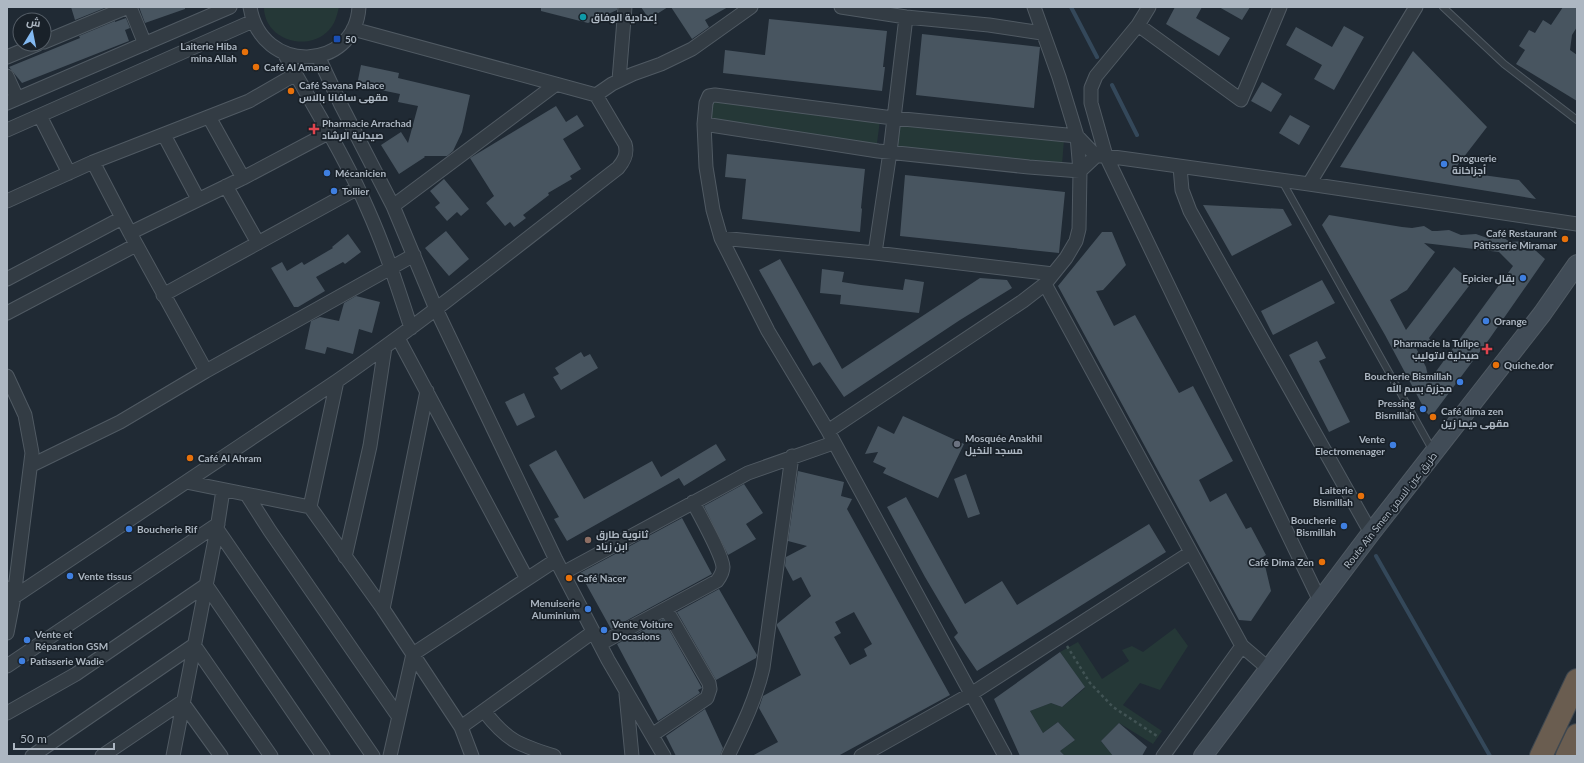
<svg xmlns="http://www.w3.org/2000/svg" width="1584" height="763" viewBox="0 0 1584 763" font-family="Lato,Cairo,sans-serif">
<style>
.green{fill:#253837}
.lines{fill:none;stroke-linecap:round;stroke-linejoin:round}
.stream{stroke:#34485a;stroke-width:4}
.building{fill:#485560;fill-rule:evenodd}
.lane-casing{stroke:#505a63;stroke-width:8}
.street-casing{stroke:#505a63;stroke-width:15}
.secondary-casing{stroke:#505a63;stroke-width:20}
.highway-casing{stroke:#3e474f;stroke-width:24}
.path{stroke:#415354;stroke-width:2.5;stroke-dasharray:3 3;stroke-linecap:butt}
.lane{stroke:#333c44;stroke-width:6}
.street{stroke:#333c44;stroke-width:13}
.secondary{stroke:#414c57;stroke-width:18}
.highway{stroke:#6a5d50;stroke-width:22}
.culture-dot{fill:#0f9aa8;stroke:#192129;stroke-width:1.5}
.transit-dot{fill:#1a4fb4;stroke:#192129;stroke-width:1.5}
.food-dot{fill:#e8710a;stroke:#192129;stroke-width:1.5}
.health-dot{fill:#e0444e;stroke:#192129;stroke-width:1.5}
.shop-dot{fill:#3f7fe0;stroke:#192129;stroke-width:1.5}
.worship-dot{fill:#6b7280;stroke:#192129;stroke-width:1.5}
.education-dot{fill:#8d6e63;stroke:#192129;stroke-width:1.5}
.labels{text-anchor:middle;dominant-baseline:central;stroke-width:3.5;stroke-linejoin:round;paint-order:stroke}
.poi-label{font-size:10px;font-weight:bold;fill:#adb7c2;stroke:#192129;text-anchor:start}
.street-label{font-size:10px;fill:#adb7c2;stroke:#192129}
</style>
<rect width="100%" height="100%" fill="#202a34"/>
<path class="green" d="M264 7H339C337 15 335 24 329 30 308 53 264 40 264 7Z
M711 99 880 120 876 151 708 121Z
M900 121 1064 140 1062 165 896 153Z
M1175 628 1188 646 1160 690 1140 683 1123 705 1162 731 1153 744 1119 723 1101 741 1113 756H1065L1060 751 1075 740 1058 722 1043 733 1030 711 1051 703 1062 707 1085 688 1060 652 1078 642 1102 679 1129 661 1122 650 1132 646 1143 652Z"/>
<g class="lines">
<path class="stream" d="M1071 7 1097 57
M1112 85 1137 135
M1376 556 1490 756"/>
</g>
<path class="building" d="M71 7H107L75 20Z
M139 7H185V9L145 23Z
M541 7H617V10L588 23 541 11Z
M641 7H668L649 19Z
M671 7H728L705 20 709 27 692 39Z
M1175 7H1202L1196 18 1230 38 1219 56 1166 24Z
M1219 7H1250L1242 20Z
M1563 7H1577V27L1572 35 1570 50 1577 55V101L1516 64 1525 50 1519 46 1529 30 1535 33 1543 20 1551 25Z
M126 18 130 28 125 30 129 41 22 83 9 67 80 38 79 36 115 21V22Z
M769 19 887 31 883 67H885L882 91 723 73 725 50 765 55Z
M1344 26 1364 37 1334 90 1314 79 1322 65 1286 45 1296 27 1332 47Z
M922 34 1040 47 1034 108 916 95Z
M1413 51 1487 127 1453 171 1519 180 1536 199 1340 167Z
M361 65 399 73 398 78 470 95 462 132 453 151 447 156H424L425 157 399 174 381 145 401 132 408 143 418 106 398 102 400 94 357 85Z
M1262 82 1282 94 1271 112 1251 101Z
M556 106 566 122 577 115 584 126 563 139 581 169 570 176 572 179 548 193 549 195 523 215 526 218 514 227 510 222 505 226 486 203 494 196 470 158Z
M1290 115 1310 126 1299 145 1279 133Z
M727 154 865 169 861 208 862 209 860 232 742 219 746 179 725 177Z
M905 175 1065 192 1059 253 900 236Z
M444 179 469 209 461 216 457 212 447 221 435 207 440 203 430 191Z
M1203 205 1283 209 1292 225 1232 256Z
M1329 215 1402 227 1412 228 1424 226 1432 231H1437L1449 230 1461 235 1476 234 1490 239 1496 237 1504 238 1510 242 1525 241 1545 259 1490 338 1431 417 1426 412 1385 335 1322 225ZM1424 243 1499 252 1513 266 1429 381 1426 367 1416 348 1430 340 1429 338 1472 282 1454 267 1406 330 1390 300 1407 290 1435 252Z
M446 231 469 259 449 276 425 248Z
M1102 232H1112L1126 265 1103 290 1096 291 1114 326 1135 315 1179 393 1193 386 1233 461 1199 480 1210 502 1226 493 1246 529 1251 527 1266 555 1263 557 1271 591 1251 621 1239 620 1058 286Z
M348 234 361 252 345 264 343 262 316 277 325 291 298 307H294L271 268 282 262 287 271 302 262 304 265 333 248 332 247Z
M780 259 842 369 980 278 1007 280 1012 288 960 320 844 397 820 362 813 366 759 270Z
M822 269 844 272 842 282 861 285 903 290 905 279 924 282 919 313 840 304 841 295 820 293Z
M1322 280 1335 303 1273 335 1261 311Z
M356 296 380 302 372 333 359 329 353 354 327 347 325 354 305 349 311 321 320 317 339 321 344 303Z
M1317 341 1326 358 1319 361 1350 422 1329 432 1289 355Z
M581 352 584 357 590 354 598 368 561 390 553 377 559 374 555 368Z
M524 393 535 417 517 426 505 402Z
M903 416 964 444 938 498 883 473 886 468 873 462 878 452 865 454 878 426 894 434Z
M716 444 726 460 684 486 679 478 567 541 554 519 559 517 529 465 556 450 584 499 652 461 661 477Z
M798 471 844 482 841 496 852 499 847 509 950 695 838 756H752L778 742 759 708 763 696 801 675 777 626V624L811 596 801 577 793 581 785 566 786 557 807 546 788 541ZM854 612 872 644 864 649 867 656 850 665 834 637 841 633 835 622Z
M966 474 980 514 968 518 954 479Z
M744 484 763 513 746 524 756 539 728 555 704 506Z
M906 497 965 604 1002 581 1017 605 1149 524 1166 552 977 671 954 637 958 633 925 577 887 507Z
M682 518 712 574 611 629 580 573Z
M719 589 757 655 756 658 716 680 677 612Z
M663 619 702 688 698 690 700 693 658 721 617 644Z
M1060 652 1085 687 1062 707 1051 703 1030 711 1043 733 1058 722 1075 740 1060 751 1065 756H1020L994 699Z
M705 709 723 748 720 756H676L666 736Z
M1119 723 1147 747 1142 756H1113L1101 741Z"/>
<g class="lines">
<defs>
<path id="lane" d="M1443 7 1504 64 1577 120
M1282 181 1433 451"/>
<path id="street" d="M130 7 145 44
M250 7C261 75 355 72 359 7
M841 7 906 17 989 25 1042 33
M1149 7 1138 25 1096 76 1091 88V103L1106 156 1320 601
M1138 25 1241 100 1280 7
M44 42 128 7
M284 53C312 105 345 156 368 210 385 248 398 288 411 328
M318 56 341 105 393 206 436 309 556 560 608 660 664 756
M7 57 38 44
M7 76 17 98
M619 80 625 7
M596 95 612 84 633 74 661 64 692 49 751 7
M7 103 230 7
M40 116 69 173
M209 117 243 178
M704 124 878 151 1029 167 1080 171 1096 156H1106L1309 184 1577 224
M7 130 253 21
M164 135 198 199
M93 162 130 233 206 371
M1180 167 1182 190 1190 211 1371 533
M1309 184 1416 7
M226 186 258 243
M7 201 93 162 249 101 296 74
M393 206 555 85
M130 233 243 178 328 133
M721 238 875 253 1053 274
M875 253 890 152 906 17
M7 279 122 218
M1045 284 1242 646 1269 669
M163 295 358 188
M7 313 136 245
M398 338 527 579
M7 376 25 415 32 453 14 597 7 633
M828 431 1023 301 1045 284 1066 258 1076 241 1079 229 1080 171 1077 136 1059 77 1034 7
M32 465 120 422 206 371 414 255
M186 482 310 507 383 609 461 727 472 756
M247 495 270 531 398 716
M310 507 337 381
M217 529 373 756
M345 557 370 446 385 347
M563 573 748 473 833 443
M7 588 14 597 337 381C433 314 525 240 618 168 624 161 628 154 625 144L596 95 353 29
M383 609 427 391
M600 644 717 581C720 577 723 573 723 567 722 554 700 516 693 502
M7 666 218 524
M626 694 632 756
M484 711C507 741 519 745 554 756
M7 713 76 674 206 585 323 756
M461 727 593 632
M652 735 707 698 710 689 709 683 666 609
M32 756 194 645 271 756
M102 756 182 702 221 756
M173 756 217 529 223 490
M390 756 413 654 556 560
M728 756C742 727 756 699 763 668L792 456
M861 756 971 694 1190 553
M1005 756 828 431 768 331 721 238 713 210 706 167 704 124 706 103 709 96 715 95 893 118 1077 136 1096 156
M1163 756 1242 646"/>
<path id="secondary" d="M1203 756 1371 533 1542 314 1577 264"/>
<path id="highway" d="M1541 756 1577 680
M1567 756 1577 735"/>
</defs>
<use href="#lane" class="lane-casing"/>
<use href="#street" class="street-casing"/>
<use href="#secondary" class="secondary-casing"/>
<use href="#highway" class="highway-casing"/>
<path class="path" d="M1067 646 1090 683 1113 707 1157 736"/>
<use href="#lane" class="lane"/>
<use href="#street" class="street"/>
<use href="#secondary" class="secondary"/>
<use href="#highway" class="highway"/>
</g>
<circle class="culture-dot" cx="583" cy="17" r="4"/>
<rect class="transit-dot" x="333" y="35" width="8" height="8" rx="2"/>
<g class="food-dot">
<circle cx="245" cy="52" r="4"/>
<circle cx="256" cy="67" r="4"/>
<circle cx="291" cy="91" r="4"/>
<circle cx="1565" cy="239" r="4"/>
<circle cx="1496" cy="365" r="4"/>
<circle cx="1433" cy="417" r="4"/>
<circle cx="190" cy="458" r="4"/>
<circle cx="1361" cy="496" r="4"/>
<circle cx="1322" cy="562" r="4"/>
<circle cx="569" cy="578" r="4"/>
</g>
<g class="health-dot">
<path d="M312 123h4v4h4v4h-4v4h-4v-4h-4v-4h4z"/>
<path d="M1485 343h4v4h4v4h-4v4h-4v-4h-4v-4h4z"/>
</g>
<g class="shop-dot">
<circle cx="1444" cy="164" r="4"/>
<circle cx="327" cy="173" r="4"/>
<circle cx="334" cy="191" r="4"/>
<circle cx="1523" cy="278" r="4"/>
<circle cx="1486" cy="321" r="4"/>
<circle cx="1460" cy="382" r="4"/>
<circle cx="1423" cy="409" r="4"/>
<circle cx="1393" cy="445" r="4"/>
<circle cx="1344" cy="526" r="4"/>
<circle cx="129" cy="529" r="4"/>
<circle cx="70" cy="576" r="4"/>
<circle cx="588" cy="609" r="4"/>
<circle cx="604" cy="630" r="4"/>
<circle cx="27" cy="640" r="4"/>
<circle cx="22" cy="661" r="4"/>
</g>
<circle class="worship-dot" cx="957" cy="444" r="4"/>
<circle class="education-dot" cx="588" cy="540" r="4"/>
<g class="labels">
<g class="poi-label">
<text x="591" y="17">إعدادية الوفاق</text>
<text x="345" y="39">50</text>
<text x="237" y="46" text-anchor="end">Laiterie Hiba<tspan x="237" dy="12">mina Allah</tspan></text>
<text x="264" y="67">Café Al Amane</text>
<text x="299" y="85">Café Savana Palace<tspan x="299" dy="12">مقهى سافانا بالاس</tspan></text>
<text x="322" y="123">Pharmacie Arrachad<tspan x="322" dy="12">صيدلية الرشاد</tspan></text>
<text x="1452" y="158">Droguerie<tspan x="1452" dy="12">أجزاخانة</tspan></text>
<text x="335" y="173">Mécanicien</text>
<text x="342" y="191">Toliier</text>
<text x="1557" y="233" text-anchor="end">Café Restaurant<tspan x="1557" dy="12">Pâtisserie Miramar</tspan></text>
<text x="1515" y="278" text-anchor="end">Epicier بقال</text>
<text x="1494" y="321">Orange</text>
<text x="1479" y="343" text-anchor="end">Pharmacie la Tulipe<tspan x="1479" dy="12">صيدلية لاتوليب</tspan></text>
<text x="1504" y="365">Quiche.dor</text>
<text x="1452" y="376" text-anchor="end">Boucherie Bismillah<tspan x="1452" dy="12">مجزرة بسم الله</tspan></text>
<text x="1415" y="403" text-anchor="end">Pressing<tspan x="1415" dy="12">Bismillah</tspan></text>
<text x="1441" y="411">Café dima zen<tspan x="1441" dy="12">مقهى ديما زين</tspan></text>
<text x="965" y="438">Mosquée Anakhil<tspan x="965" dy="12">مسجد النخيل</tspan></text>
<text x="1385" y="439" text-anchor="end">Vente<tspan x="1385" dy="12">Electromenager</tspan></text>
<text x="198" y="458">Café Al Ahram</text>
<text x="1353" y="490" text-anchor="end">Laiterie<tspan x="1353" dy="12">Bismillah</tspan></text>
<text x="1336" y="520" text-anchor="end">Boucherie<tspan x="1336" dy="12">Bismillah</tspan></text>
<text x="137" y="529">Boucherie Rif</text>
<text x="596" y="534">ثانوية طارق<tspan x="596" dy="12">ابن زياد</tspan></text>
<text x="1314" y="562" text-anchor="end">Café Dima Zen</text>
<text x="78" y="576">Vente tissus</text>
<text x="577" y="578">Café Nacer</text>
<text x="580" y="603" text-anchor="end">Menuiserie<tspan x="580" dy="12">Aluminium</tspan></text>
<text x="612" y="624">Vente Voiture<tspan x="612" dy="12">D'ocasions</tspan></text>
<text x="35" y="634">Vente et<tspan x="35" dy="12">Réparation GSM</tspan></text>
<text x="30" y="661">Patisserie Wadie</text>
</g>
<g class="street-label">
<text transform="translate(1390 510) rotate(-52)">Route Aïn Smen طريق عين السمن</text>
</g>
</g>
<rect width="1584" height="763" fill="none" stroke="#adb7c2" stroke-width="16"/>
<g transform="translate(32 32) rotate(10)"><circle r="19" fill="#192129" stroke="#545d66"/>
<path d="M0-3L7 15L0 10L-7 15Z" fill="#83b9f1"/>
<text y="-6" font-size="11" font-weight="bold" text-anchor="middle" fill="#adb7c2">ش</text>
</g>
<path d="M14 743v6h100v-6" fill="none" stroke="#adb7c2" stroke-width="2"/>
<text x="20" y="743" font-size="12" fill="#adb7c2" stroke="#192129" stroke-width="3" paint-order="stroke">50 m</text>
</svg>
